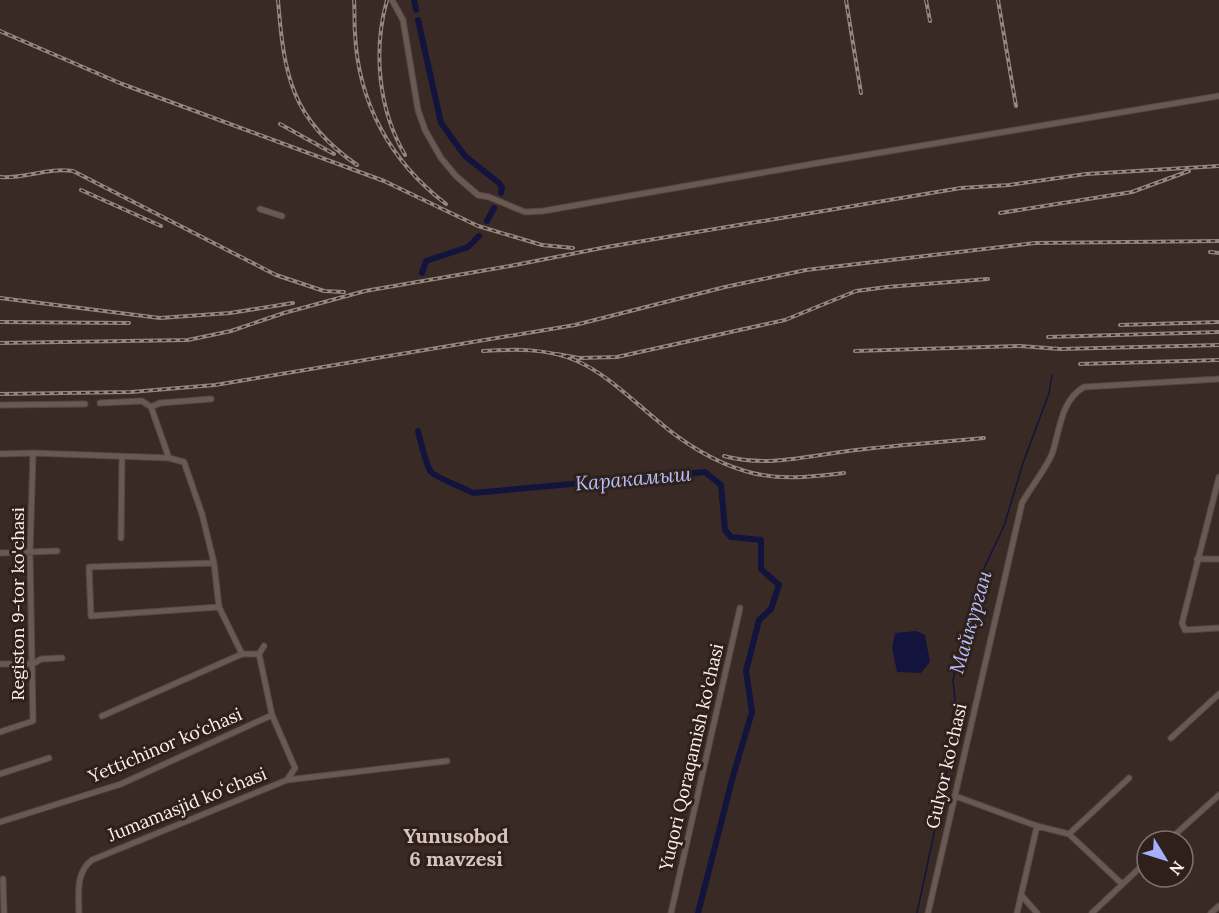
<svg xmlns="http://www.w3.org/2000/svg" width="1219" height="913" viewBox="0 0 1219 913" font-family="Lora,serif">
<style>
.water{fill:#13143d}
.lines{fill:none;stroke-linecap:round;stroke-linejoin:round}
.stream{stroke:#13143d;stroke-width:1.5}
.canal{stroke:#13143d;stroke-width:6}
.minor-casing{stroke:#544743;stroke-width:7}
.minor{stroke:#6a5953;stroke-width:5}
.rail-casing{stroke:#938581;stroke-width:4}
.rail{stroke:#2f201b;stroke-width:1.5;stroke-dasharray:4.5;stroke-linecap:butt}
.labels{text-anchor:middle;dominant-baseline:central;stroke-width:6;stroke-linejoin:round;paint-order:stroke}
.street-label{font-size:18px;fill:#faf0ec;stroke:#2f201b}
.water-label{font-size:20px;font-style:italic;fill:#b5c0fc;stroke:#2f201b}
.neighbourhood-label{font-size:20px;font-weight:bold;fill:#d8c4bd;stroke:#2f201b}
</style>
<rect width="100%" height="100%" fill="#3a2a25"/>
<path class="water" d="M916 631 925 635 930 662 921 673 897 672 892 648 895 633Z"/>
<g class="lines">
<path class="stream" d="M917 913 946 778 955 698 953 681 963 631 978 581 1004 526 1022 466 1049 393 1052 375"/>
<path class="canal" d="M414 0 416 10
M418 20 441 123 465 156 499 183 502 187 501 193
M487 221 494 208
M422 273 426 261 468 247 479 236
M418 431C420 439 426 465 431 472 435 477 464 488 473 493L705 472 721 485 725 530 731 537 761 540V569L779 585 771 609 759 620 746 671 752 712 733 776 698 913"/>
<defs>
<path id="minor" d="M392 0 403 20 418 110 425 130 441 158 456 176 478 195 489 197 525 212 543 211 818 163 1219 96
M260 209 282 216
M100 403 142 401 151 407 169 458
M0 405 85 404
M151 407 160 403 211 399
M0 454 33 453 169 458 184 462 202 514 214 563 219 607 242 654H259
M1219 477 1182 623 1185 630 1219 628
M121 538 122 457
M0 553 57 551
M1197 559H1219
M214 563 89 567 91 616 219 607
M259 654 264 646
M0 664H33
M33 664 41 659 62 658
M102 716 242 654
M0 732 33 721 30 553 33 453
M1171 738 1219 694
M0 774 49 758
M287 780 447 761
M955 796 1037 826 1069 834 1122 884
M0 822 121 784 272 715
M1069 834 1129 778
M1168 841 1219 795
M3 879 4 913
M1022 896 1037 913
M79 913C79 894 75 873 92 860L287 780 295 768 272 715 259 654
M671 913 740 608
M928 913 1022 503C1031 487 1045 470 1052 454 1060 431 1060 401 1084 387L1219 379
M1017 913 1037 826
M1092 913 1147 861
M1211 913 1219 906"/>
</defs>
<use href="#minor" class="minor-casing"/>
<use href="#minor" class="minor"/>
<defs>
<path id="rail" d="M278 0C284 75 291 119 357 165
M354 0C355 11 354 22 355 33 358 103 391 162 446 204
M387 0C373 50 378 109 405 155
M846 0 861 93
M926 0 930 21
M998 0 1016 106
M0 31 122 84 384 181 478 226 542 245 573 248
M280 124 334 154
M0 177C25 179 48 167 73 171L276 275 324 291 344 292
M81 190 161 226
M1000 213 1132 192 1189 171
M1210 252 1219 253
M0 298 160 318 230 313 293 303
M0 322 129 323
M1120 325 1219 322
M1048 337 1219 332
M0 343 188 340 231 331 284 313 365 291 510 266 607 247 961 188 1009 185 1086 174 1219 166
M483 351C515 349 547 348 577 361 608 375 632 400 658 421 682 442 714 462 745 471 777 481 811 477 844 473
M855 351 1020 346 1060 349 1219 345
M557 354 579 358 617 357 785 320 856 291 887 287 988 279
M1080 364 1219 360
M0 394 131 392 215 385 575 325 725 287 806 270 1035 243 1219 241
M724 456C768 468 812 455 856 450 899 445 942 442 984 438"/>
</defs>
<use href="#rail" class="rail-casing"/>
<use href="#rail" class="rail"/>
</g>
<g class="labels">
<g class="street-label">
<text transform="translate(17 604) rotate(-90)">Registon 9-tor ko'chasi</text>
<text transform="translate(165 745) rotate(-23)">Yettichinor ko‘chasi</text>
<text transform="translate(691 757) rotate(-77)">Yuqori Qoraqamish ko'chasi</text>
<text transform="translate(946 766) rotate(-77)">Gulyor ko'chasi</text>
<text transform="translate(187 804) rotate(-22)">Jumamasjid koʻchasi</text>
</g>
<g class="water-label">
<text transform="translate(633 478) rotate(-5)">Каракамыш</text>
<text transform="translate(970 622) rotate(-74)">Майкурган</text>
</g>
<g class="neighbourhood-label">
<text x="456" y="835">Yunusobod<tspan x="456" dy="23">6 mavzesi</tspan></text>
</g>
</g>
<g transform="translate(1165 859) rotate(128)"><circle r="28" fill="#2f201b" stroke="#80736f" stroke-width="1.5"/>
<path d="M0-4.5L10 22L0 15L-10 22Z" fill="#a5b1fc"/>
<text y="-9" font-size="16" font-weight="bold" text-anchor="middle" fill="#faf0ec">N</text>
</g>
</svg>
